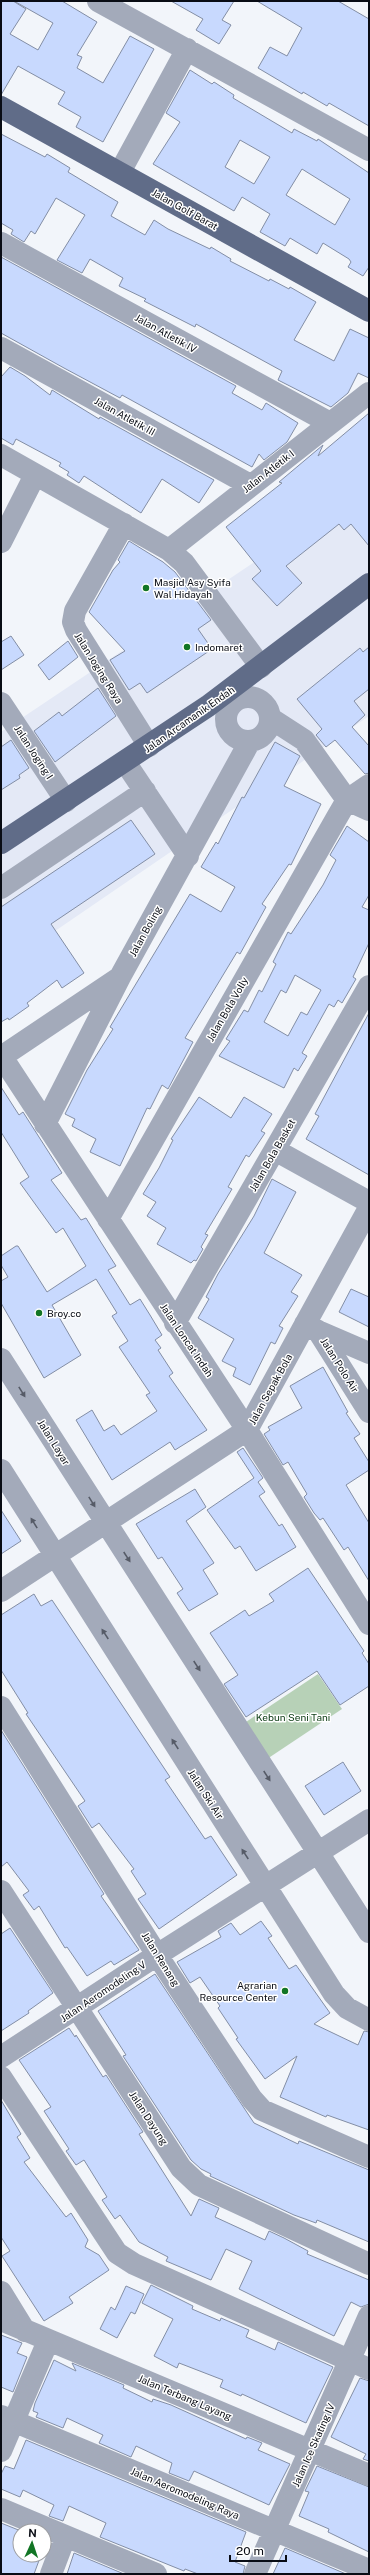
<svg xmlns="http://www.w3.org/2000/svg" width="370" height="2575" viewBox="0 0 370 2575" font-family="'Public Sans',sans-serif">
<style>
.built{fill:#e4e9f6}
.green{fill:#b7d1b7}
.building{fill:#c8d9fe;stroke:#838ea5;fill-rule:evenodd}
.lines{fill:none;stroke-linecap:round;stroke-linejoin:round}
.minor{stroke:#a3aaba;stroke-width:22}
.major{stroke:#606c88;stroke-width:22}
.oneway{fill:#565b67}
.poi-dot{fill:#127525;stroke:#fff;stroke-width:1.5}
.labels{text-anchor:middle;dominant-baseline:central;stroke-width:3;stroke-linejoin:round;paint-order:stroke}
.street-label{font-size:10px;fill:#090c14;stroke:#fff}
.poi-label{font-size:10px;fill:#090c14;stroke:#fff;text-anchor:start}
.park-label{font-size:10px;fill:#083810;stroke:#fff}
</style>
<rect width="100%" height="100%" fill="#f2f5fa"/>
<path class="built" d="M369 474V716L1 968V732L280 545Z"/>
<path class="green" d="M318 1674 342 1709 267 1759 243 1724Z"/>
<path class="building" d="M1 1H13L26 9 10 34 38 50 53 23 14 1H62L97 22 77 55 82 57 77 68 103 83 130 36 154 49 103 142 76 127 81 117 58 104 65 92 18 66 1 95Z
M171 1H234L222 20 231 25 219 44 196 30 203 19Z
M257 1H338L369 19V126L329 103 327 106 303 92 302 94 258 68 270 47 287 56 302 28Z
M190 70 212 84 214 82 234 95 233 98 292 133 294 129 317 141 318 139 369 173V267L363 276 348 267 351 262 349 259 323 243 317 254 290 238 285 246 260 232 270 214 242 197 234 211 153 164 180 122 166 113ZM240 140 270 157 254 184 225 167ZM302 169 350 199 335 225 286 195Z
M1 134 45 157 47 154 70 168 68 172 118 202 111 216 145 235 154 220 168 229 210 249 211 247 231 259 230 261 269 281 270 279 289 289 290 287 316 302 294 340 334 361 350 329 369 338V378L358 373 348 393 331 407 278 380 282 371 196 324 195 327 144 301 146 299 119 286 123 278 90 259 82 273 57 260 85 215 56 198 35 234 31 231 24 242 11 234 13 230 1 223Z
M1 257 236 386 232 393 262 410 266 403 298 423 287 442 264 460 259 454 252 467 122 395 120 398 64 368 1 333Z
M10 367 25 376 50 395 52 390 99 419 100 417 214 480 199 503 162 479 141 513 84 476 79 483 67 475 69 472 59 466 61 463 16 439 13 445 1 438V377Z
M369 413V546L351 524 344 530 339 524 286 566 302 583 277 606 252 579 261 571 226 527 282 483 279 482 323 445 318 456Z
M129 541 163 562 175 572 211 620 198 629 212 649 147 693 140 683 129 690 110 660 125 651 89 612 113 570 120 562 118 560Z
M11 636 24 655 1 670V642Z
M68 641 78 657 49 680 38 665Z
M369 647V689L354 701 365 715 352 727 369 746V773L365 774 335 740 326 747 316 735 322 729 297 699 360 648 363 652Z
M98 688 116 716 55 762 34 731 59 712 62 716Z
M11 740 29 768 19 775 20 778 1 790V747Z
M275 742 300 756 284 786 321 804 291 865 289 864 262 904 266 907 240 954 237 952 185 1038 193 1042 168 1089 162 1085 150 1109 147 1108 120 1166 90 1152 96 1139 72 1126 75 1119 65 1114 87 1070 113 1029 110 1027 190 894 221 912 235 887 201 867 216 842 218 844 242 797 244 798Z
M131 820 155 854 51 924 84 973 62 988 57 980 27 1003 29 1006 9 1020 8 1018 1 1022V907Z
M347 826 369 842V895L362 907 369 910V943L353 977 356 979 342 1003 338 1000 334 1007 329 1004 302 1053 307 1056 298 1071 294 1068 284 1088 219 1056 230 1041 226 1039 244 1010 248 1012 259 990 262 992 276 964 273 962 288 932 291 934 323 885 336 860 330 855ZM295 975 321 990 307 1015 301 1012 288 1036 264 1022 281 990 286 993Z
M369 1013V1175L306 1139 319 1116 315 1114Z
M1 1087 19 1115 23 1112 62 1173 51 1180 81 1220 86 1218 102 1244 116 1266 108 1270 130 1305 140 1299 150 1315 162 1335 155 1340 161 1348 158 1350 173 1373 169 1376 207 1430 175 1450 170 1442 112 1480 76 1420 92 1410 104 1431 114 1425 121 1435 157 1411 146 1395 150 1393 119 1347 128 1341 112 1316 117 1313 96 1279 52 1305 81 1355 44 1378 1 1303V1281L8 1277 1 1265V1256L16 1246H18L47 1292 86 1266 63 1228 56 1233 20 1183 29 1177 1 1132Z
M199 1097 231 1118 244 1097 272 1114 261 1131 265 1133 249 1157 246 1155 228 1187 232 1189 205 1234 208 1235 201 1247 203 1249 196 1261 194 1260 191 1263 157 1244 166 1228 147 1216 156 1202 143 1194 159 1168 173 1140 171 1139Z
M272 1179 296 1192 264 1253 302 1275 291 1292 298 1296 279 1326 283 1328 275 1344 271 1342 250 1385 233 1376 236 1368 222 1361 234 1339 198 1318 209 1299 206 1297 218 1274 254 1216Z
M351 1289 369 1297V1327L339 1312Z
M323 1367 348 1412 346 1413 360 1434 354 1438 369 1462V1470L346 1485 369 1523V1581L348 1547 344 1550 323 1518 320 1520 314 1513 304 1497 307 1494 288 1462 283 1465 264 1434 270 1430 268 1427 302 1408 290 1386Z
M243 1448 263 1478 258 1482 265 1492 259 1496 279 1526 282 1524 296 1547 256 1571 240 1546 235 1549 207 1510 254 1478 237 1452Z
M195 1489 206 1507 186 1521 214 1563 203 1570 218 1594 189 1611 177 1593 183 1589 162 1557 158 1559 136 1524Z
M1 1510 21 1541 1 1554Z
M308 1568 364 1651 362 1653 369 1664V1686L340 1705 317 1671 246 1717 224 1684 238 1675 210 1633 245 1610 249 1616 274 1601 269 1594Z
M34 1594 41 1606 52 1600 170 1777 165 1780 205 1839 211 1836 237 1875 159 1929 138 1899 146 1894 131 1871 134 1869 99 1823 92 1828 78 1806 85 1801 26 1714 28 1713 1 1670V1615Z
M1 1730 104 1894 101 1896 139 1950 114 1965 111 1961 87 1976 67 1947 65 1948 39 1906 34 1910 23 1895 29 1891 7 1862 1 1867Z
M343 1762 361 1791 324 1815 305 1786Z
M261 1921 272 1936 268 1938 289 1969 296 1965 330 2013 314 2024 358 2045 364 2031 369 2032V2130L327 2115 326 2117 280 2097 297 2056 265 2079 236 2039 238 2038 218 2008 220 2006 200 1977 190 1983 177 1962 221 1937 218 1931 231 1923 240 1935Z
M10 1928 53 1993 28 2011 29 2013 1 2031V1934Z
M155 1974 254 2123 298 2144 299 2141 369 2170V2242L317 2220 316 2223 294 2215 210 2176 211 2174 201 2169 191 2160 123 2056 126 2055 98 2011Z
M69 2028 75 2037 76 2035 103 2077 106 2075 143 2132 139 2134 191 2216 199 2199 219 2208 215 2217 265 2240 269 2231 284 2238 308 2251 307 2254 369 2280V2304L361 2307 351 2302 334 2336 239 2289 252 2261 226 2249 211 2280 166 2261 168 2257 139 2242 120 2215 115 2219 102 2200 107 2197 84 2160 76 2165 66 2151 69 2149 44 2111 51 2107 19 2060Z
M1 2100 21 2134 17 2137 30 2158 24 2162 66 2217 71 2213 88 2240 85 2247 99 2255 109 2270 69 2297 73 2303 44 2321 2 2256 10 2251 1 2237Z
M151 2285 193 2306 192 2309 220 2321 221 2318 249 2330 246 2337 275 2350 278 2342 333 2367 306 2423 242 2394 241 2396 220 2387 223 2380 179 2363 177 2368 154 2356 173 2319 142 2303Z
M126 2286 144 2294 135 2314 131 2312 117 2338 100 2329 111 2307 115 2310Z
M1 2335 22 2343 17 2353 27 2357 13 2392 1 2387Z
M54 2360 76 2371 72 2363 124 2385 123 2388 152 2402 153 2399 171 2405 246 2439 247 2437 262 2443 258 2450 290 2464 269 2505 194 2471 189 2481 169 2473 172 2463 136 2446 131 2457 99 2443 103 2435 67 2418 63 2428 36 2417 38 2413 33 2411 35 2403Z
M360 2378 369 2381V2461L363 2459 366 2454 331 2437Z
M26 2440 246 2532 235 2562 245 2566 243 2574H198L185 2569 184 2571 100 2537 106 2523 69 2506 63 2521 49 2516 54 2505 23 2490 20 2497 1 2489V2474L5 2466 14 2469Z
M317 2466 369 2487V2552L328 2532 329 2529 299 2516 309 2492 305 2491Z
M1 2523 21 2531 20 2555H41L34 2574H1Z
M285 2548 346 2574H273Z
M74 2553 124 2574H67Z"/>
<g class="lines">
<path class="minor" d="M98 1 369 150
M120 172 187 49
M1 243 330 423
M1 348 250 485
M1 455 169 550 184 563 261 667
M124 524 75 611 73 622 76 630 149 746
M1 542 35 475
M169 550 369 393
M226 719a22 22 0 1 1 44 0a22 22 0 1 1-44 0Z
M1 703 66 801
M270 718 304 740 347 800 369 810
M125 762 188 856
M1 888 145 791
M1 1057 119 978
M2 1057 247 1430 369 1624
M45 1124 120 977 250 741
M275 1150 369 1202
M108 1219 336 819 347 800 369 785
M175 1323 369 986
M305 1324 318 1331 369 1412
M318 1331 369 1353
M1 1359 369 1932
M1 1470 334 1994 347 2008 369 2020
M1 1591 247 1430 369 1208
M1 1707 157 1955 252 2099 262 2110 369 2157
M1 1891 181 2168 199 2185 369 2264
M1 2057 157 1955 369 1820
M1 2077 117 2253 134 2264 369 2369
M1 2292 25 2331
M1 2320 369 2475
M1 2416 369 2570
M1 2451 48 2341
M1 2509 156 2574
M51 2574 65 2537
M255 2574 369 2316"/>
<path class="major" d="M1 107 369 311
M1 843 208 706 369 584"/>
</g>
<defs><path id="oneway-solid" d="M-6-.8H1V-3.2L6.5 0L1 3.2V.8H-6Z"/></defs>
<g class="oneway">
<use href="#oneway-solid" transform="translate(22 1392) rotate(58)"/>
<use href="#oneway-solid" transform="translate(92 1502) rotate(58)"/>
<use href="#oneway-solid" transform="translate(34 1523) rotate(-122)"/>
<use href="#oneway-solid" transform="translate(127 1557) rotate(57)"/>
<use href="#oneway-solid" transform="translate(105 1634) rotate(-123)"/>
<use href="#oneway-solid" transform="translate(197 1666) rotate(57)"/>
<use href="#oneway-solid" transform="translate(175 1744) rotate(-123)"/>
<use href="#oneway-solid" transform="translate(267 1776) rotate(57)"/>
<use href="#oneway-solid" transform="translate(245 1854) rotate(-123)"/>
</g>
<g class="poi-dot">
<circle cx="146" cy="588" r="4"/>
<circle cx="187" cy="647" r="4"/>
<circle cx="39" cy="1313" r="4"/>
<circle cx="285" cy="1991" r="4"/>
</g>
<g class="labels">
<g class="street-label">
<text transform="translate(185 209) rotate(29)">Jalan Golf Barat</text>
<text transform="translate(166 333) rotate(29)">Jalan Atletik IV</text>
<text transform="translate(125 416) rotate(29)">Jalan Atletik III</text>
<text transform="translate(268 471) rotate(-38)">Jalan Atletik I</text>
<text transform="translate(99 668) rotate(58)">Jalan Joging Raya</text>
<text transform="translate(189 719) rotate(-35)">Jalan Arcamanik Endah</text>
<text transform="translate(34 752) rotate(57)">Jalan Joging I</text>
<text transform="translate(145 931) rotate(-61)">Jalan Boling</text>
<text transform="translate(227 1009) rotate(-60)">Jalan Bola Volly</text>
<text transform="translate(272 1155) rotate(-60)">Jalan Bola Basket</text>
<text transform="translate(187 1340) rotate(56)">Jalan Loncat Indah</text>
<text transform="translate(340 1365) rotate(58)">Jalan Polo Air</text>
<text transform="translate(270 1389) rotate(-61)">Jalan Sepak Bola</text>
<text transform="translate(54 1442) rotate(58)">Jalan Layar</text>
<text transform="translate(206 1794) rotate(57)">Jalan Ski Air</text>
<text transform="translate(161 1959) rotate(58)">Jalan Renang</text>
<text transform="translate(103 1991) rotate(-34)">Jalan Aeromodeling V</text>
<text transform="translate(149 2118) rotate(57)">Jalan Dayung</text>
<text transform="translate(185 2397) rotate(23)">Jalan Terbang Layang</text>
<text transform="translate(313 2445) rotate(-66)">Jalan Ice Skating IV</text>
<text transform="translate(185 2493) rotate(23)">Jalan Aeromodeling Raya</text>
</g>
<g class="poi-label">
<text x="154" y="582">Masjid Asy Syifa<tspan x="154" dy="12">Wal Hidayah</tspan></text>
<text x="195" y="647">Indomaret</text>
<text x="47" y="1313">Broy.co</text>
<text x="277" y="1985" text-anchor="end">Agrarian<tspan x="277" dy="12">Resource Center</tspan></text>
</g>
<g class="park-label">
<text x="293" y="1717">Kebun Seni Tani</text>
</g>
</g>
<rect width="370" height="2575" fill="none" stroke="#090c14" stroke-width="4"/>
<g transform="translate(32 2543) rotate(3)"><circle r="19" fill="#ffffff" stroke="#9d9ea1"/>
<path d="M0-3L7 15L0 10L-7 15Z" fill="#127525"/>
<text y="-6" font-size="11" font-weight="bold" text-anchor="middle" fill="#090c14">N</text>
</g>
<path d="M230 2555v6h56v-6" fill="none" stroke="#090c14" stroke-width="2"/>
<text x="236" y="2555" font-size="12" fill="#090c14" stroke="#ffffff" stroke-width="3" paint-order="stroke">20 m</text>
</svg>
